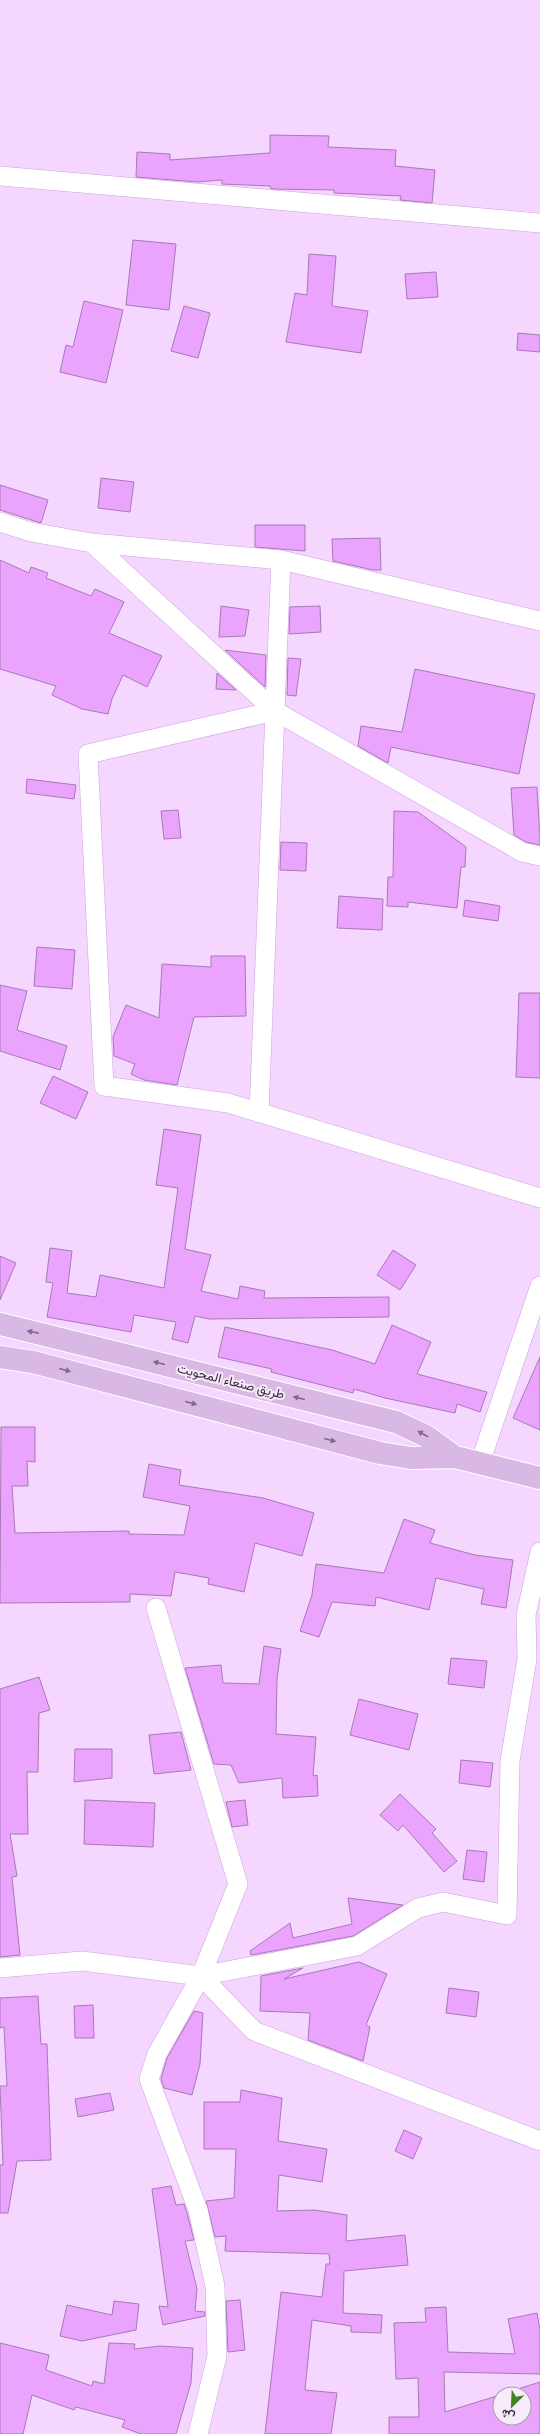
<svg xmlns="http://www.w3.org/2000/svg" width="540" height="2434" viewBox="0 0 540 2434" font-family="Karla,Vazirmatn,sans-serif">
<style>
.building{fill:#eaa4fd;stroke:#a879b6}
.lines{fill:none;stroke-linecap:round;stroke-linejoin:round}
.minor-casing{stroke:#d1a0df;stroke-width:20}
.primary-casing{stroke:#fff;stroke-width:24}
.minor{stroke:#fff;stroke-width:19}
.primary{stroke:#d9b8e3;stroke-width:22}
.oneway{fill:#816889}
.labels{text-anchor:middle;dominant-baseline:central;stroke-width:4;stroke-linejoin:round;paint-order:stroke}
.street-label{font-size:13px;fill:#39263f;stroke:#f6ecf9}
</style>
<rect width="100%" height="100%" fill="#f5d6fe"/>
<path class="building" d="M270 135 329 136 328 147 396 150 395 166 435 170 432 203 400 200 401 196 334 193V190L271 189 270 186 222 184V180L197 182 136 177 137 152 170 154V160L270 153Z
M133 240 176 244 169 310 126 305Z
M309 254 336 256 332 306 368 311 361 353 286 342 295 293 307 295Z
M436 272 438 297 407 299 405 274Z
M84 301 123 310 106 383 60 372 66 345 73 347Z
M184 306 210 313 198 358 171 351Z
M518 333 540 335V352L517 350Z
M101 478 134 482 130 512 98 508Z
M0 485 48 500 41 523 0 510Z
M255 525H305V551L255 547Z
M380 538 381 570H373L333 561 332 539Z
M0 560 29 573 31 567 48 573 46 578 91 596 95 589 124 602 109 633 162 656 147 687 123 675 112 699 108 714 82 709 52 695 56 686 0 669Z
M221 606 249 610 245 636 219 637Z
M320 606 321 632 289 634 290 607Z
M225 650 266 655 265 687Z
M288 658 301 659 296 696 287 695Z
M415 669 535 694 519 774 391 747 388 763 358 746 361 726 402 732Z
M217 673 236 690 216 689Z
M27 779 76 785 74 799 26 793Z
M537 787 540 838V845L526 842 514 835 511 788Z
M178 810 181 838 164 839 161 811Z
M394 811 418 812 466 847 465 867H461L457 908 408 902V907L387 906 388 877H393Z
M281 842 307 843 306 871 280 870Z
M339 896 383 899 382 930 337 928Z
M465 900 500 906 498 921 463 916Z
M37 947 75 950 72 989 34 986Z
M211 956H245L246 1016 194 1017 177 1085 144 1080 131 1074 135 1064 114 1056 113 1037 126 1005 159 1018 162 964 211 967Z
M0 985 27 991 17 1030 67 1046 60 1070 0 1051Z
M519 993H540V1078L516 1077Z
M53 1076 88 1092 76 1119 40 1103Z
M164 1129 201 1135 185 1249 211 1255 201 1291 238 1299 240 1286 265 1291 264 1298 389 1297V1317L209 1319 195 1316 188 1343 172 1339 176 1322 134 1315 131 1332 47 1317 53 1283 46 1282 50 1248 72 1251 67 1293 96 1297 100 1275 164 1288 178 1188 156 1185Z
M393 1250 416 1265 400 1290 377 1275Z
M0 1256 16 1263 0 1300Z
M392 1325 431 1342 417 1374 487 1392 480 1412 457 1404 455 1413 385 1398 354 1389 353 1393 271 1372 272 1369 218 1357 225 1327 332 1350 375 1364Z
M540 1357V1430L513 1418Z
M1 1427H35V1462L27 1461 28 1486H12L15 1533 129 1531V1534L184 1535 190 1506 143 1497 149 1464 181 1470 179 1485 263 1498 314 1513 302 1556 255 1543 244 1592 208 1584 209 1578 175 1572 171 1596 130 1594V1602L0 1603Z
M404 1519 435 1530 430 1543 475 1555 513 1560 506 1608 481 1604 484 1589 436 1578 429 1610 376 1597 375 1606 332 1602 319 1637 300 1631 312 1595 316 1564 384 1573Z
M264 1646 281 1649 277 1679 276 1734 316 1737 313 1776 317 1775 318 1796 283 1798 282 1778 239 1783 231 1765 214 1764 185 1668 221 1665 223 1683 259 1684Z
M451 1658 487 1661 484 1688 448 1684Z
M39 1677 50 1710 39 1713 38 1772H27L28 1834H10L17 1876 12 1877 20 1955 0 1957V1689Z
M359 1699 418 1714 409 1750 350 1735Z
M181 1732 191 1770 154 1774 149 1735Z
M75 1749H112V1778L74 1782Z
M461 1760 493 1763 490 1787 459 1783Z
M400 1794 436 1829 432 1833 457 1861 444 1872 403 1825 398 1831 380 1815Z
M85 1800 155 1803 153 1847 84 1844Z
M245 1800 248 1825 232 1827 226 1802Z
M467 1850 487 1852 484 1882 463 1879Z
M348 1898 403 1905 353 1936 251 1955 250 1951 290 1923 293 1938 352 1924Z
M359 1962 387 1974 366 2025 370 2027 363 2061 308 2040 310 2013 260 2011 261 1976 303 1968 284 1979Z
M449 1988 479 1992 476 2017 446 2013Z
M38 1996 41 2044H47L51 2160 17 2161 8 2213H0V2165H3L0 2086H7L4 2027 0 2028V1998Z
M93 2005 94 2038H75L74 2006Z
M194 2011 203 2013 200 2064 192 2095 164 2088 161 2079 167 2058Z
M241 2090 282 2098 278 2141 327 2149 322 2182 279 2175 277 2211 315 2210 347 2215 346 2241 405 2235 408 2265 344 2271 343 2313 382 2315 381 2333 351 2332V2326L312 2320 305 2390 337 2393 331 2434H265L281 2292 322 2297 326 2264H330L329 2254 225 2251 226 2236 215 2237 206 2201 234 2198 236 2149H204V2102H240Z
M110 2093 114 2110 78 2117 75 2099Z
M404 2130 422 2138 413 2159 395 2151Z
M171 2186 176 2205 184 2204 187 2213 194 2240 185 2241 197 2289 195 2311 205 2312V2316L163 2325 159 2306 168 2307 152 2189Z
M240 2300 245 2350 228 2352 226 2301Z
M114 2301 139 2304 136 2330 82 2341 60 2336 67 2305 112 2315Z
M446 2307 448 2352 515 2354 508 2319 537 2313 540 2330V2374L444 2372 445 2412 500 2395V2418H524V2394H502L540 2382V2434H389V2417H419L418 2378 396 2379 394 2323 426 2322 425 2308Z
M0 2343 49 2355 46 2370 92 2386 93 2381 104 2384 109 2343 135 2344 134 2349 160 2346 193 2348 191 2383 176 2434H141L122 2427 125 2420 76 2407 74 2410 32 2395 23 2434H0Z"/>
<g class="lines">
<defs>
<path id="minor" d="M0 176 540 223
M0 522 31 532 92 543 281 560 540 621
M92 543 275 711
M281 560 275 711 522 852 540 856
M275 711 88 754 104 1086 228 1103 540 1198
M259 1113 275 711
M480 1463 540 1286
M156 1608 238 1884 201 1976 157 2054 149 2079 198 2210 215 2286 217 2356 198 2434
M0 1968 82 1961 201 1976 357 1946 418 1908 443 1902 507 1915 510 1761 527 1659 526 1615 540 1552
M201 1976 254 2031 540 2141"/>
<path id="primary" d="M0 1324 396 1422 426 1436 455 1457
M0 1357 33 1362 380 1453 411 1458 455 1457 540 1478"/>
</defs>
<use href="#minor" class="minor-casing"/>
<use href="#primary" class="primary-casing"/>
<use href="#minor" class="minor"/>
<use href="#primary" class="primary"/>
</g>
<defs><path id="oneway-solid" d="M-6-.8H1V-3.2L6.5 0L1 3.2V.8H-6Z"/></defs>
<g class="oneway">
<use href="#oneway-solid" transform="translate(33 1332) rotate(-169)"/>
<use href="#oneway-solid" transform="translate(159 1363) rotate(-166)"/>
<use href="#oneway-solid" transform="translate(65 1370) rotate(15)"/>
<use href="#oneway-solid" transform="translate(299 1398) rotate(-166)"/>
<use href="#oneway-solid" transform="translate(191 1403) rotate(15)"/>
<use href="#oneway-solid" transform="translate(423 1434) rotate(-151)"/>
<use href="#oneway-solid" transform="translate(330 1440) rotate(15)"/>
</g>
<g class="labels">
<g class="street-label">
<text transform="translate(231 1381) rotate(14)">طريق صنعاء المحويت</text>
</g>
</g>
<g transform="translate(512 2406) rotate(204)"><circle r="19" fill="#f6ecf9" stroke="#aa9daf"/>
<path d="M0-3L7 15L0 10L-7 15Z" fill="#3f8326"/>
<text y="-6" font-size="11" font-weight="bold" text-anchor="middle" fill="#39263f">ش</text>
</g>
</svg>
